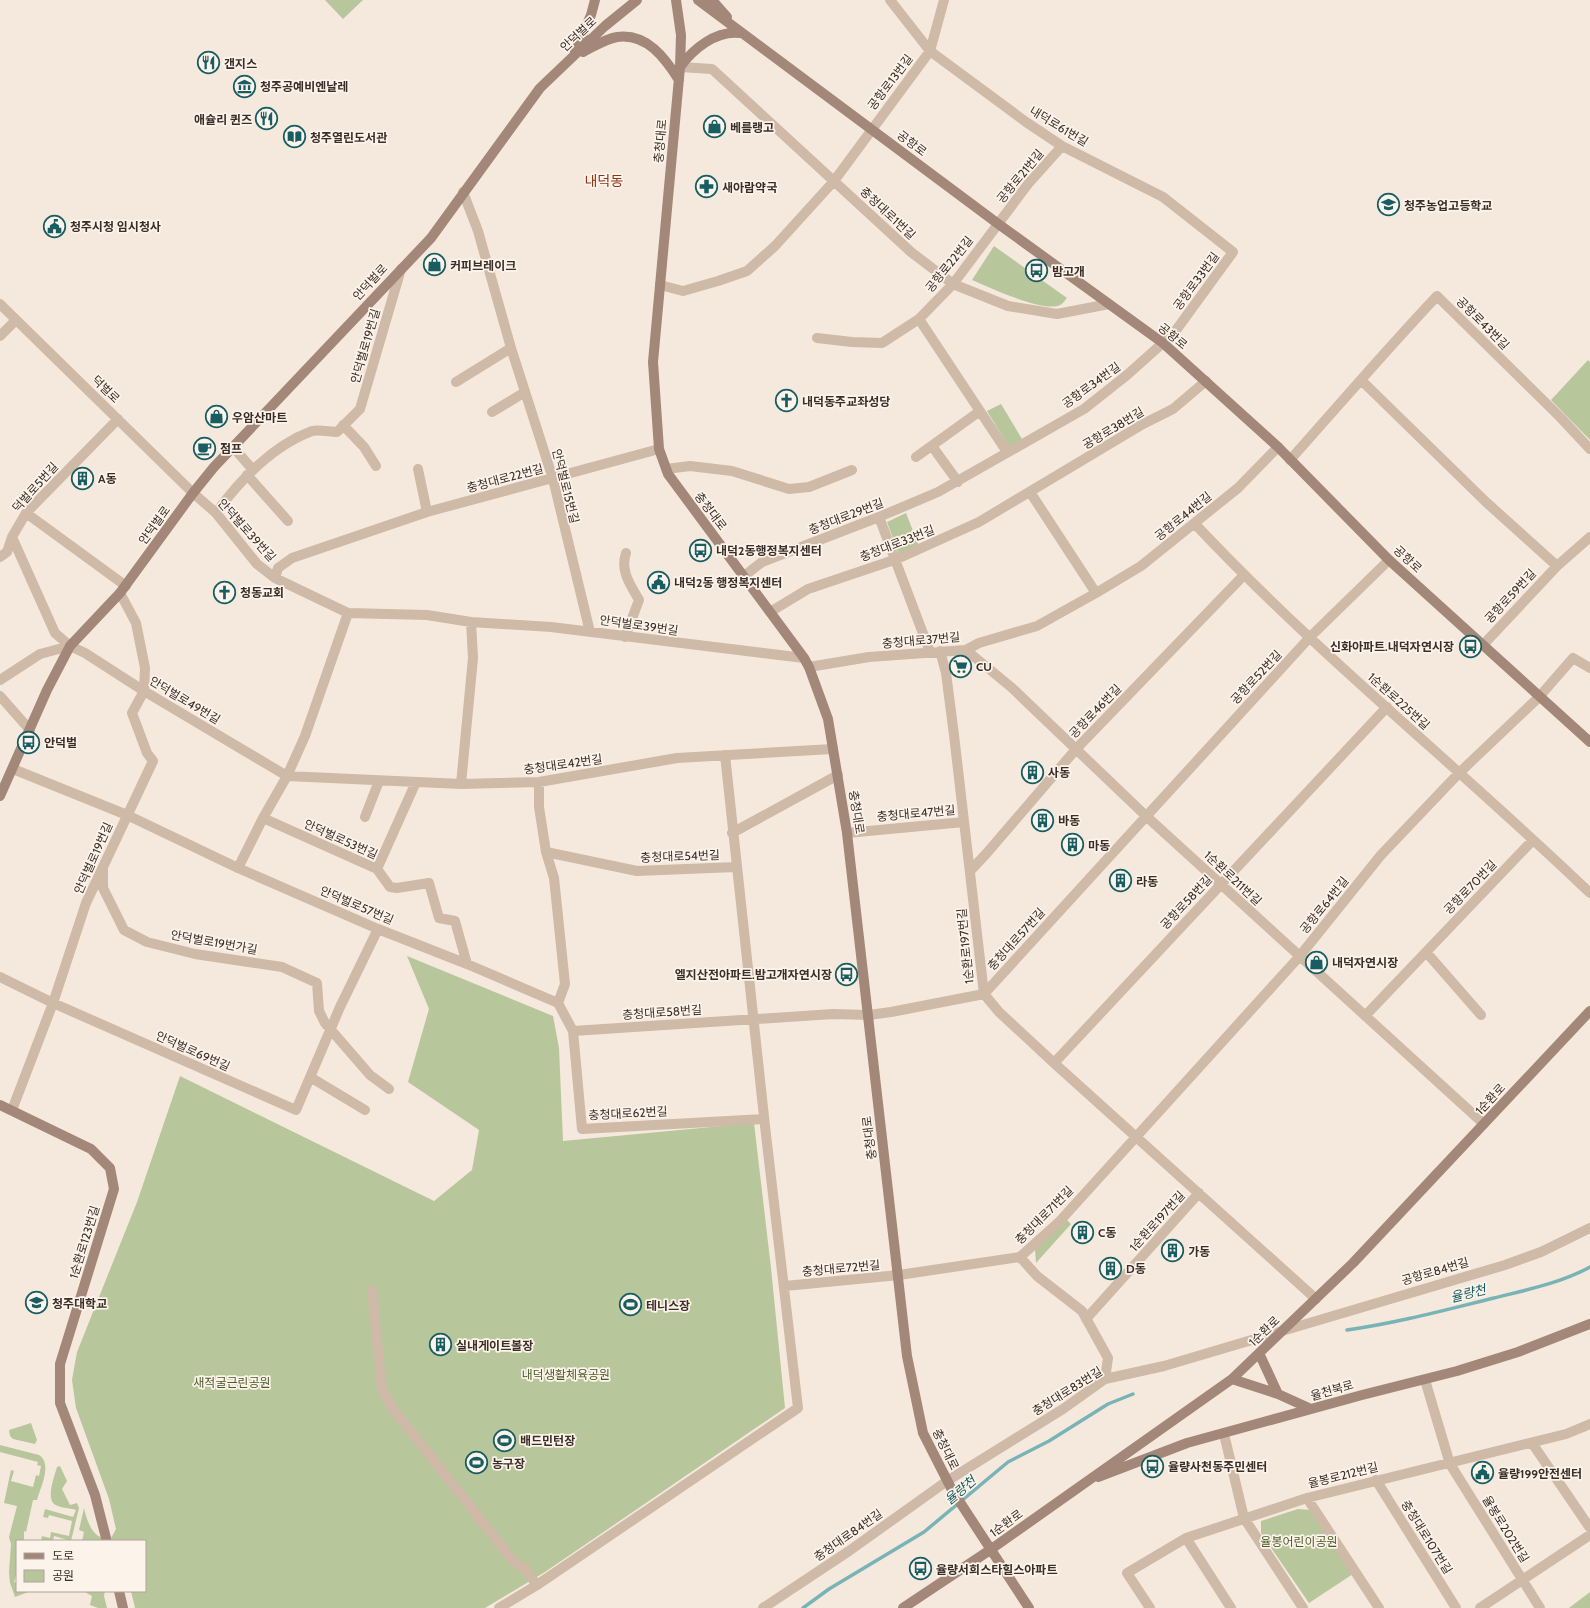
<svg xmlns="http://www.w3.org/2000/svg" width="1590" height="1608" viewBox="0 0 1590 1608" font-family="Cabin,'Noto Sans KR',sans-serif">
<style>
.green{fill:#b8c69b}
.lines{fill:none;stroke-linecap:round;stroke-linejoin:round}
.stream{stroke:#78b4b6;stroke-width:3.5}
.street{stroke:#cfb9a7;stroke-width:10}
.secondary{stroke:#a38778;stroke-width:10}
.labels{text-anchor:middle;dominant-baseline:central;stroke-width:3.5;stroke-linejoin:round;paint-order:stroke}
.street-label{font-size:12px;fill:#3b2e28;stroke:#fcf3ea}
.poi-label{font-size:12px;font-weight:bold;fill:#3b2e28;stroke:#fcf3ea;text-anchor:start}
.park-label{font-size:12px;fill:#4a5c29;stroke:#fcf3ea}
.water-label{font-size:13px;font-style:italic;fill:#185d61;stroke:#fcf3ea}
.quarter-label{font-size:14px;fill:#933418;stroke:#fcf3ea}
</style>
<rect width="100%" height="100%" fill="#f5e9dd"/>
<path class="green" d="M325 0H363L343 19Z
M994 246 1067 298C1065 300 1063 304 1060 305 1044 313 988 287 972 280Z
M1588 360 1590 362V440L1551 400Z
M1001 404 1022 439 1009 447 987 411Z
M906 513 919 546 899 555 887 522Z
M407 956 553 1016 559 1048 563 1141 754 1123 771 1268 785 1408 545 1572 485 1608H135L131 1591H145V1541H82L84 1532 79 1530 84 1508C87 1522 94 1542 111 1538L116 1529 109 1499 76 1408 72 1380 77 1352 137 1202 180 1076 434 1201 472 1170 479 1130 408 1082 429 1009Z
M1065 1218 1071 1224 1036 1263 1035 1249Z
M31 1423 37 1440 35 1444 13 1439 10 1436 9 1430Z
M0 1445 39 1455C53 1464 40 1488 37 1500H33L26 1532 24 1531V1541H17V1572L14 1582 17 1583V1591H31L15 1597 10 1583 9 1572 11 1544 9 1537 17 1506 4 1503 11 1470 14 1471 11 1481 33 1487 36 1475 39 1476 41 1466 37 1465 38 1462 0 1452Z
M60 1466 67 1481 62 1489 70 1505 77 1503 79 1508 71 1541 54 1536 53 1541H41L42 1536 50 1538 51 1532 69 1536 72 1521 49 1515 48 1518 43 1517 45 1509 73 1517 76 1510C70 1508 59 1508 54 1504 46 1497 55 1475 57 1467Z
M1298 1509 1311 1510 1353 1574 1309 1603 1261 1533V1521Z
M83 1591H105L104 1596 107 1608H98L90 1605 92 1596Z
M1590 1592V1608H1569Z"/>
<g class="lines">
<path class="stream" d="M1347 1330C1397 1323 1445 1310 1494 1298 1526 1290 1561 1283 1590 1267
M803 1608 829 1589 924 1532 1008 1462 1049 1441 1108 1404 1133 1394"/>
<path class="street" d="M680 67 712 69 911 252 953 284 1008 306 1057 314 1109 304
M463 192 478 231 511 348 553 479 590 632
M660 285 683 291 718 281 747 271 775 246 834 181 930 51 944 0
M0 304 193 493 216 513 257 564 275 578 348 613 427 615 471 622 551 627 804 658
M919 319 1007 452
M0 336 16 320
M817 338 852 342 882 343 919 319 953 284 1028 184 1062 146
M1361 380 1486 502 1557 566
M456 382 511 348
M492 412 525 392
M118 419 26 513 12 537 55 633 70 646 85 653 144 691 287 776 461 784 539 782 677 758 833 749
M343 425 364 447 376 466
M932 446 958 482
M233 447 253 470
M916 457 980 411
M1290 460C1339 405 1387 349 1437 296L1560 417 1590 449
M418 469 427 512
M666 469 690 466 732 471 789 489 809 487 852 470
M247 475 288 521
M1030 492 1096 593
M26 513 126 586
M216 513C240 480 272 446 312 431 319 429 330 432 337 432L360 409 401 269
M879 517 930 652
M1195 524C1318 655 1460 768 1590 893
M0 557 7 552 12 537
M744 576 762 562 879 517 938 492 1084 409 1127 375 1174 333 1233 252 1163 197 1062 146 1026 122 930 51 890 0
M275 578 278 568 292 558 427 512 659 449
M770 612 808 589 897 559 979 522 1143 424 1173 409 1206 381
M625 637 639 600C630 584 620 571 626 553
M1483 645 1557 566 1590 537
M966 650 1011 687 1146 816 1484 1124
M940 651 946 673 954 735 984 994 999 1012 1054 1063 1316 1299
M809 667 869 657 966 650 979 643 1037 626 1096 593 1141 566 1238 488 1278 447
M0 680 40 654 70 646
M0 696 30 730
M13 769 127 815 238 868 378 929 467 964 558 1003
M539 782V807L546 852 554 878 565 984 558 1003 573 1031 582 1129 764 1119
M461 784 473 658 471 622
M365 817 379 781
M263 818 377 869 390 887 397 888 429 883 439 918 455 921 467 964
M732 833 838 775
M847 833 964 822
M546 852 637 871 736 867
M238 868 263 818 287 776 305 736 348 613
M103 869V888L124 930 147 942 195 954 282 967 317 983 319 1011 325 1023 370 1075 389 1089
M377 869 416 782
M970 871 986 854 1077 748 1244 575
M1426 952 1481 1015
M0 977 53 1003 296 1110 340 1007 378 929
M1365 1016 1533 840
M573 1031 833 1014 869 1015 891 1012 984 994 1310 637 1389 560
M1054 1063 1387 707
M310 1077 365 1110
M12 1110 53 1003 86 903 153 761 147 753 132 713 144 691 145 668 136 623 120 593
M1020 1257 1037 1276 1082 1311 1108 1358 1105 1379
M785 1286 899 1275 1020 1257 1059 1222 1299 957 1381 855 1459 773 1539 697 1573 658 1590 668
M372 1290 382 1390 394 1410 514 1562 524 1568 537 1585 798 1408 765 1126 725 755
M1086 1319 1199 1193
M1425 1380 1450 1464 1540 1608
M1224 1434 1244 1518 1303 1608
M1532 1443 1590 1528
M1376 1480 1456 1608
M1307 1498 1379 1608
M1186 1538 1231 1608
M499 1608 537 1585
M763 1608 849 1551 947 1481 1063 1409 1105 1379 1164 1366 1505 1265 1541 1252 1590 1228
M1150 1608 1127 1573 1186 1538 1307 1498 1566 1434 1590 1424
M1480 1608 1590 1535"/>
<path class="secondary" d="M676 0 681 35 680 67 653 362 659 449 668 474 804 658 809 667 828 719 847 833 907 1356 923 1433 952 1490 1029 1608
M698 0 997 223 1163 343 1278 447 1389 560 1590 742
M712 0 727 17
M575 52 591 15 595 0
M583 52C593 47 605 39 617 37 647 33 665 58 679 80
M680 67C693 49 716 30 740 33
M0 796 47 690 70 646 120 593 193 493 214 467 431 238 540 88 605 26 637 0
M0 1105 91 1149 110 1168 114 1189 60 1364V1403L95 1495 106 1538
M1259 1353 1278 1394
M1232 1379 1278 1394 1311 1409
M1098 1477 1187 1443 1362 1395 1457 1371 1518 1352 1590 1324
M119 1591 123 1608
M903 1608 990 1550 1232 1379 1353 1263 1590 1011"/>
</g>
<defs>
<symbol id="restaurant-ring" viewBox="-11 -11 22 22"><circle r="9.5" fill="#fcf3ea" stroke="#185d61" stroke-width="1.5"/><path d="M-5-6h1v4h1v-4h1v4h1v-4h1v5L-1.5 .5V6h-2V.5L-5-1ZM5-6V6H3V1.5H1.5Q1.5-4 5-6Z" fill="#185d61"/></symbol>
<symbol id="museum-ring" viewBox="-11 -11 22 22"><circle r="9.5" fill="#fcf3ea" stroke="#185d61" stroke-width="1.5"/><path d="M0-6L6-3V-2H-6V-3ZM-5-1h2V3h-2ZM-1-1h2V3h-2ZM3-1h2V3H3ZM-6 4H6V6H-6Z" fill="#185d61"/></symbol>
<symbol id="shop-ring" viewBox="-11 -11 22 22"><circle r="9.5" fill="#fcf3ea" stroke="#185d61" stroke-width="1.5"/><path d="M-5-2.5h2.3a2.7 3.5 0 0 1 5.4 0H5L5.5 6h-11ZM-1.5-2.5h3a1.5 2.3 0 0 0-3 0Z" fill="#185d61"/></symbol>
<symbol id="library-ring" viewBox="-11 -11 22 22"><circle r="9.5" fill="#fcf3ea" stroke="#185d61" stroke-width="1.5"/><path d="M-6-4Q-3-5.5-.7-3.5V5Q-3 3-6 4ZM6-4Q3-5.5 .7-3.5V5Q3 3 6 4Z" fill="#185d61"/></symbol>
<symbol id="pharmacy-ring" viewBox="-11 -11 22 22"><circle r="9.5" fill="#fcf3ea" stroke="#185d61" stroke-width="1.5"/><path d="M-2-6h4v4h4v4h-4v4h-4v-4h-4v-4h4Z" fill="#185d61"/></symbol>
<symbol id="school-ring" viewBox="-11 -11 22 22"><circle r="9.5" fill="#fcf3ea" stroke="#185d61" stroke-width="1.5"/><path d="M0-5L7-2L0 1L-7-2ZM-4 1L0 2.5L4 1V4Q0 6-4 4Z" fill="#185d61"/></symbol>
<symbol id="civic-ring" viewBox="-11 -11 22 22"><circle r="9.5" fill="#fcf3ea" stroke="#185d61" stroke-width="1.5"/><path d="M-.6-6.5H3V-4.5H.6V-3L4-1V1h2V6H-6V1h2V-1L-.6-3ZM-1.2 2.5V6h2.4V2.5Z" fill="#185d61"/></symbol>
<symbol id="bus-ring" viewBox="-11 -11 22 22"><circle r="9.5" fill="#fcf3ea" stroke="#185d61" stroke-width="1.5"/><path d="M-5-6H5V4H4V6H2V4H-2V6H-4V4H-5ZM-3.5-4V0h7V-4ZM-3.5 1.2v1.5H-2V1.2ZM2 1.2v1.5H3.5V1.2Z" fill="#185d61"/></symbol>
<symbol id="church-ring" viewBox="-11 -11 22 22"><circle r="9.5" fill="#fcf3ea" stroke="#185d61" stroke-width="1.5"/><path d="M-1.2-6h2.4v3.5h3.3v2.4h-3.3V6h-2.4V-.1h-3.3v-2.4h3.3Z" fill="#185d61"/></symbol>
<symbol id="cafe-ring" viewBox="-11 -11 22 22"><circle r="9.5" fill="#fcf3ea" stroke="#185d61" stroke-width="1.5"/><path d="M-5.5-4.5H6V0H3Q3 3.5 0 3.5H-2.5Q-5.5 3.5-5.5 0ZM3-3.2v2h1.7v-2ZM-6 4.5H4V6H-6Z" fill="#185d61"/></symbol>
<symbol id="building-ring" viewBox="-11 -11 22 22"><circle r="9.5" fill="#fcf3ea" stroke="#185d61" stroke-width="1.5"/><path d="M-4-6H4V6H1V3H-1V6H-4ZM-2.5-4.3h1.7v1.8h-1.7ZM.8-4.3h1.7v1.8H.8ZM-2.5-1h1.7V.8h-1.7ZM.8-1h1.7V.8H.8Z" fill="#185d61"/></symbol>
<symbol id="supermarket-ring" viewBox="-11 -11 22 22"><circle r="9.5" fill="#fcf3ea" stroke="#185d61" stroke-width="1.5"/><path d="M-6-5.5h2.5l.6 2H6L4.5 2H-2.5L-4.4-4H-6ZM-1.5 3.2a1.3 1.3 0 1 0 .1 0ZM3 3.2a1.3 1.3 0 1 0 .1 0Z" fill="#185d61"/></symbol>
<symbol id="university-ring" viewBox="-11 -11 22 22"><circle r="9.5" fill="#fcf3ea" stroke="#185d61" stroke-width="1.5"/><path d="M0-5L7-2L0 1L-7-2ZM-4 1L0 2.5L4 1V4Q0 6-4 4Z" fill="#185d61"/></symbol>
<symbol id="stadium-ring" viewBox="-11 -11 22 22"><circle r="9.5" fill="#fcf3ea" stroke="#185d61" stroke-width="1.5"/><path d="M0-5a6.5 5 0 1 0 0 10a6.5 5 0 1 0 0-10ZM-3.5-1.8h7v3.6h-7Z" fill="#185d61"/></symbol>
</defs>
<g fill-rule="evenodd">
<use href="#restaurant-ring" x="196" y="50" width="25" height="25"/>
<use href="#museum-ring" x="232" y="74" width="25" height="25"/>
<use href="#restaurant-ring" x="254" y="106" width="25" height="25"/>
<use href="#shop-ring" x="702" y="114" width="25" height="25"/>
<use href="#library-ring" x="282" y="124" width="25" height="25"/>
<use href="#pharmacy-ring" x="694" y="174" width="25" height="25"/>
<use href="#school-ring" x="1376" y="192" width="25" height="25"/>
<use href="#civic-ring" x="42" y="214" width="25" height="25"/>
<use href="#shop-ring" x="422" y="252" width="25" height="25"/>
<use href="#bus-ring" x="1024" y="258" width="25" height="25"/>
<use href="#church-ring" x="774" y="388" width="25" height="25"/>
<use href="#shop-ring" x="204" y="404" width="25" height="25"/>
<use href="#cafe-ring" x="192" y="436" width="25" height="25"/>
<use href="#building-ring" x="70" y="466" width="25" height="25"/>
<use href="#bus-ring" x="688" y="538" width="25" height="25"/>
<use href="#civic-ring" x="646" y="570" width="25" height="25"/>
<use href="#church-ring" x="212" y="580" width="25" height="25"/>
<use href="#bus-ring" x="1458" y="634" width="25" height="25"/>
<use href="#supermarket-ring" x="948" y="654" width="25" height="25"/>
<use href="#bus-ring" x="16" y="730" width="25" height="25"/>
<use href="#building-ring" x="1020" y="760" width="25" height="25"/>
<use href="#building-ring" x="1030" y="808" width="25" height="25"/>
<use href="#building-ring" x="1060" y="832" width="25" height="25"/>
<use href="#building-ring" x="1108" y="868" width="25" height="25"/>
<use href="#shop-ring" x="1304" y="950" width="25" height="25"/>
<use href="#bus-ring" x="834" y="962" width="25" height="25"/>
<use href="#building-ring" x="1070" y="1220" width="25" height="25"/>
<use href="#building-ring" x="1160" y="1238" width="25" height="25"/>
<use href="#building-ring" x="1098" y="1256" width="25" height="25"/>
<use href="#university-ring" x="24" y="1290" width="25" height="25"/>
<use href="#stadium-ring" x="618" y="1292" width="25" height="25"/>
<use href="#building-ring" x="428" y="1332" width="25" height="25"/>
<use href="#stadium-ring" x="492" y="1428" width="25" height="25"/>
<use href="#stadium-ring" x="464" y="1450" width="25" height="25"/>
<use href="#bus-ring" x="1140" y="1454" width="25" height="25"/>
<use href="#civic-ring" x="1470" y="1460" width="25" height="25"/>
<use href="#bus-ring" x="908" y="1556" width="25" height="25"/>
</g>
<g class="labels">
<g class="street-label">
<text transform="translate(578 34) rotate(-43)">안덕벌로</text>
<text transform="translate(890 82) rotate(-53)">공항로13번길</text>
<text transform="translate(1059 126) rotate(31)">내덕로61번길</text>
<text transform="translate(660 141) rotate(-85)">충청대로</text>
<text transform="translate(912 143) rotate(37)">공항로</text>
<text transform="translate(1020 176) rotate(-50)">공항로21번길</text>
<text transform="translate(888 213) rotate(43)">충청대로1번길</text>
<text transform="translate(949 264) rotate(-51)">공항로22번길</text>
<text transform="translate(1196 281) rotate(-54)">공항로33번길</text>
<text transform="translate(370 282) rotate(-47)">안덕벌로</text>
<text transform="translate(1483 323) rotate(45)">공항로43번길</text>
<text transform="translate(1173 336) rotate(39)">공항로</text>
<text transform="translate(365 346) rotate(-74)">안덕벌로19번길</text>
<text transform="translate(1091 385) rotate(-36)">공항로34번길</text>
<text transform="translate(106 389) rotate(44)">덕벌로</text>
<text transform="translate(1113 428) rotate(-31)">공항로38번길</text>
<text transform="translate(505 478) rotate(-15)">충청대로22번길</text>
<text transform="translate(566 486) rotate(76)">안덕벌로15번길</text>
<text transform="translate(35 487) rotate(-48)">덕벌로5번길</text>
<text transform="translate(711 511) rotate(53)">충청대로</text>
<text transform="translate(846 516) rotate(-21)">충청대로29번길</text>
<text transform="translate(1183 516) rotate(-39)">공항로44번길</text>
<text transform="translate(154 525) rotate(-54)">안덕벌로</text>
<text transform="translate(247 530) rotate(48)">안덕벌로39번길</text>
<text transform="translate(897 543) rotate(-21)">충청대로33번길</text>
<text transform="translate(1408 559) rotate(43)">공항로</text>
<text transform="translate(1510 596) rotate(-47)">공항로59번길</text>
<text transform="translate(639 625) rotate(8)">안덕벌로39번길</text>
<text transform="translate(921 640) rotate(-5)">충청대로37번길</text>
<text transform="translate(1256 677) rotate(-47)">공항로52번길</text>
<text transform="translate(185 700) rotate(31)">안덕벌로49번길</text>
<text transform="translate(1399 701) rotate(42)">1순환로225번길</text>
<text transform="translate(1095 711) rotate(-46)">공항로46번길</text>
<text transform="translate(563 764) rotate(-8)">충청대로42번길</text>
<text transform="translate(857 812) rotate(81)">충청대로</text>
<text transform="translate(916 813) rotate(-5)">충청대로47번길</text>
<text transform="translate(341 839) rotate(24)">안덕벌로53번길</text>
<text transform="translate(680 856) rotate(-2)">충청대로54번길</text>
<text transform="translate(93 858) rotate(-66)">안덕벌로19번길</text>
<text transform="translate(1233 878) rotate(43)">1순환로211번길</text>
<text transform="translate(1470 887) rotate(-46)">공항로70번길</text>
<text transform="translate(1186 902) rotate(-47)">공항로58번길</text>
<text transform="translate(357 905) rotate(23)">안덕벌로57번길</text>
<text transform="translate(1324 905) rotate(-51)">공항로64번길</text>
<text transform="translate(1016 939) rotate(-48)">충청대로57번길</text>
<text transform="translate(214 942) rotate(10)">안덕벌로19번가길</text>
<text transform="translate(965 946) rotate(-96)">1순환로197번길</text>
<text transform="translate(662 1012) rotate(-4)">충청대로58번길</text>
<text transform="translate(193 1051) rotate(24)">안덕벌로69번길</text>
<text transform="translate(1490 1099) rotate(-47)">1순환로</text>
<text transform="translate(628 1113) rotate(-3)">충청대로62번길</text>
<text transform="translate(869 1138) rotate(-97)">충청대로</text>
<text transform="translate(1044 1215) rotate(-45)">충청대로71번길</text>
<text transform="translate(1157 1221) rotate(-48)">1순환로197번길</text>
<text transform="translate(84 1242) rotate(-73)">1순환로123번길</text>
<text transform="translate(841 1268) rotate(-5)">충청대로72번길</text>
<text transform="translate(1435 1271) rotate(-16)">공항로84번길</text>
<text transform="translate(1264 1331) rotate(-44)">1순환로</text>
<text transform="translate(1332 1390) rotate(-16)">율천북로</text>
<text transform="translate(1067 1391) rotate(-32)">충청대로83번길</text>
<text transform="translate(946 1449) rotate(64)">충청대로</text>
<text transform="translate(1343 1475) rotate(-14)">율봉로212번길</text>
<text transform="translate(1006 1523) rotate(-36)">1순환로</text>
<text transform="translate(1506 1529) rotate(58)">율봉로202번길</text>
<text transform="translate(848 1535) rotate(-35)">충청대로84번길</text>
<text transform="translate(1427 1537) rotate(58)">충청대로107번길</text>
</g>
<g class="poi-label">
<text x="224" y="63">갠지스</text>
<text x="260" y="86">청주공예비엔날레</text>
<text x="252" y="119" text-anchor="end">애슐리 퀸즈</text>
<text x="730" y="127">베를랭고</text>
<text x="310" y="137">청주열린도서관</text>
<text x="722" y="187">새아람약국</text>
<text x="1404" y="205">청주농업고등학교</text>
<text x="70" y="226">청주시청 임시청사</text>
<text x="450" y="265">커피브레이크</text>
<text x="1052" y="271">밤고개</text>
<text x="802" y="401">내덕동주교좌성당</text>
<text x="232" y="417">우암산마트</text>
<text x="220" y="448">점프</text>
<text x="98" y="478">A동</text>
<text x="716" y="550">내덕2동행정복지센터</text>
<text x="674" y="582">내덕2동 행정복지센터</text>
<text x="240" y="592">청동교회</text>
<text x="1454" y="646" text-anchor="end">신화아파트.내덕자연시장</text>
<text x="976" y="666">CU</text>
<text x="44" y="742">안덕벌</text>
<text x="1048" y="772">사동</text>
<text x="1058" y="820">바동</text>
<text x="1088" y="845">마동</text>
<text x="1136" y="881">라동</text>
<text x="1332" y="962">내덕자연시장</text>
<text x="832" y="974" text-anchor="end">엘지산전아파트.밤고개자연시장</text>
<text x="1098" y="1232">C동</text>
<text x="1188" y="1251">가동</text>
<text x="1126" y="1268">D동</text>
<text x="52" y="1303">청주대학교</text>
<text x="646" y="1305">테니스장</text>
<text x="456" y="1345">실내게이트볼장</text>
<text x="520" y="1440">배드민턴장</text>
<text x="492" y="1463">농구장</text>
<text x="1168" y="1466">율량사천동주민센터</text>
<text x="1498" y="1473">율량199안전센터</text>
<text x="936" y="1569">율량서희스타힐스아파트</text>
</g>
<g class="park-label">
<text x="566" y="1374">내덕생활체육공원</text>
<text x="232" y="1382">새적굴근린공원</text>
<text x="1299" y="1541">율봉어린이공원</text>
</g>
<g class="water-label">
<text transform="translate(1468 1293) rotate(-14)">율량천</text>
<text transform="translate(960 1490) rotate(-40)">율량천</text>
</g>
<g class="quarter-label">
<text x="604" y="181">내덕동</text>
</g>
</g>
<rect x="16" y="1540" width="130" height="52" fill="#fcf3ea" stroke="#afa49c"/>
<rect x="24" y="1553" width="20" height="6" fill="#a38778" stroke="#afa49c"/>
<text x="52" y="1560" font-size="12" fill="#3b2e28">도로</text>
<rect x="24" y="1570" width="20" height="12" fill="#b8c69b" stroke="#afa49c"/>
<text x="52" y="1580" font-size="12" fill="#3b2e28">공원</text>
</svg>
